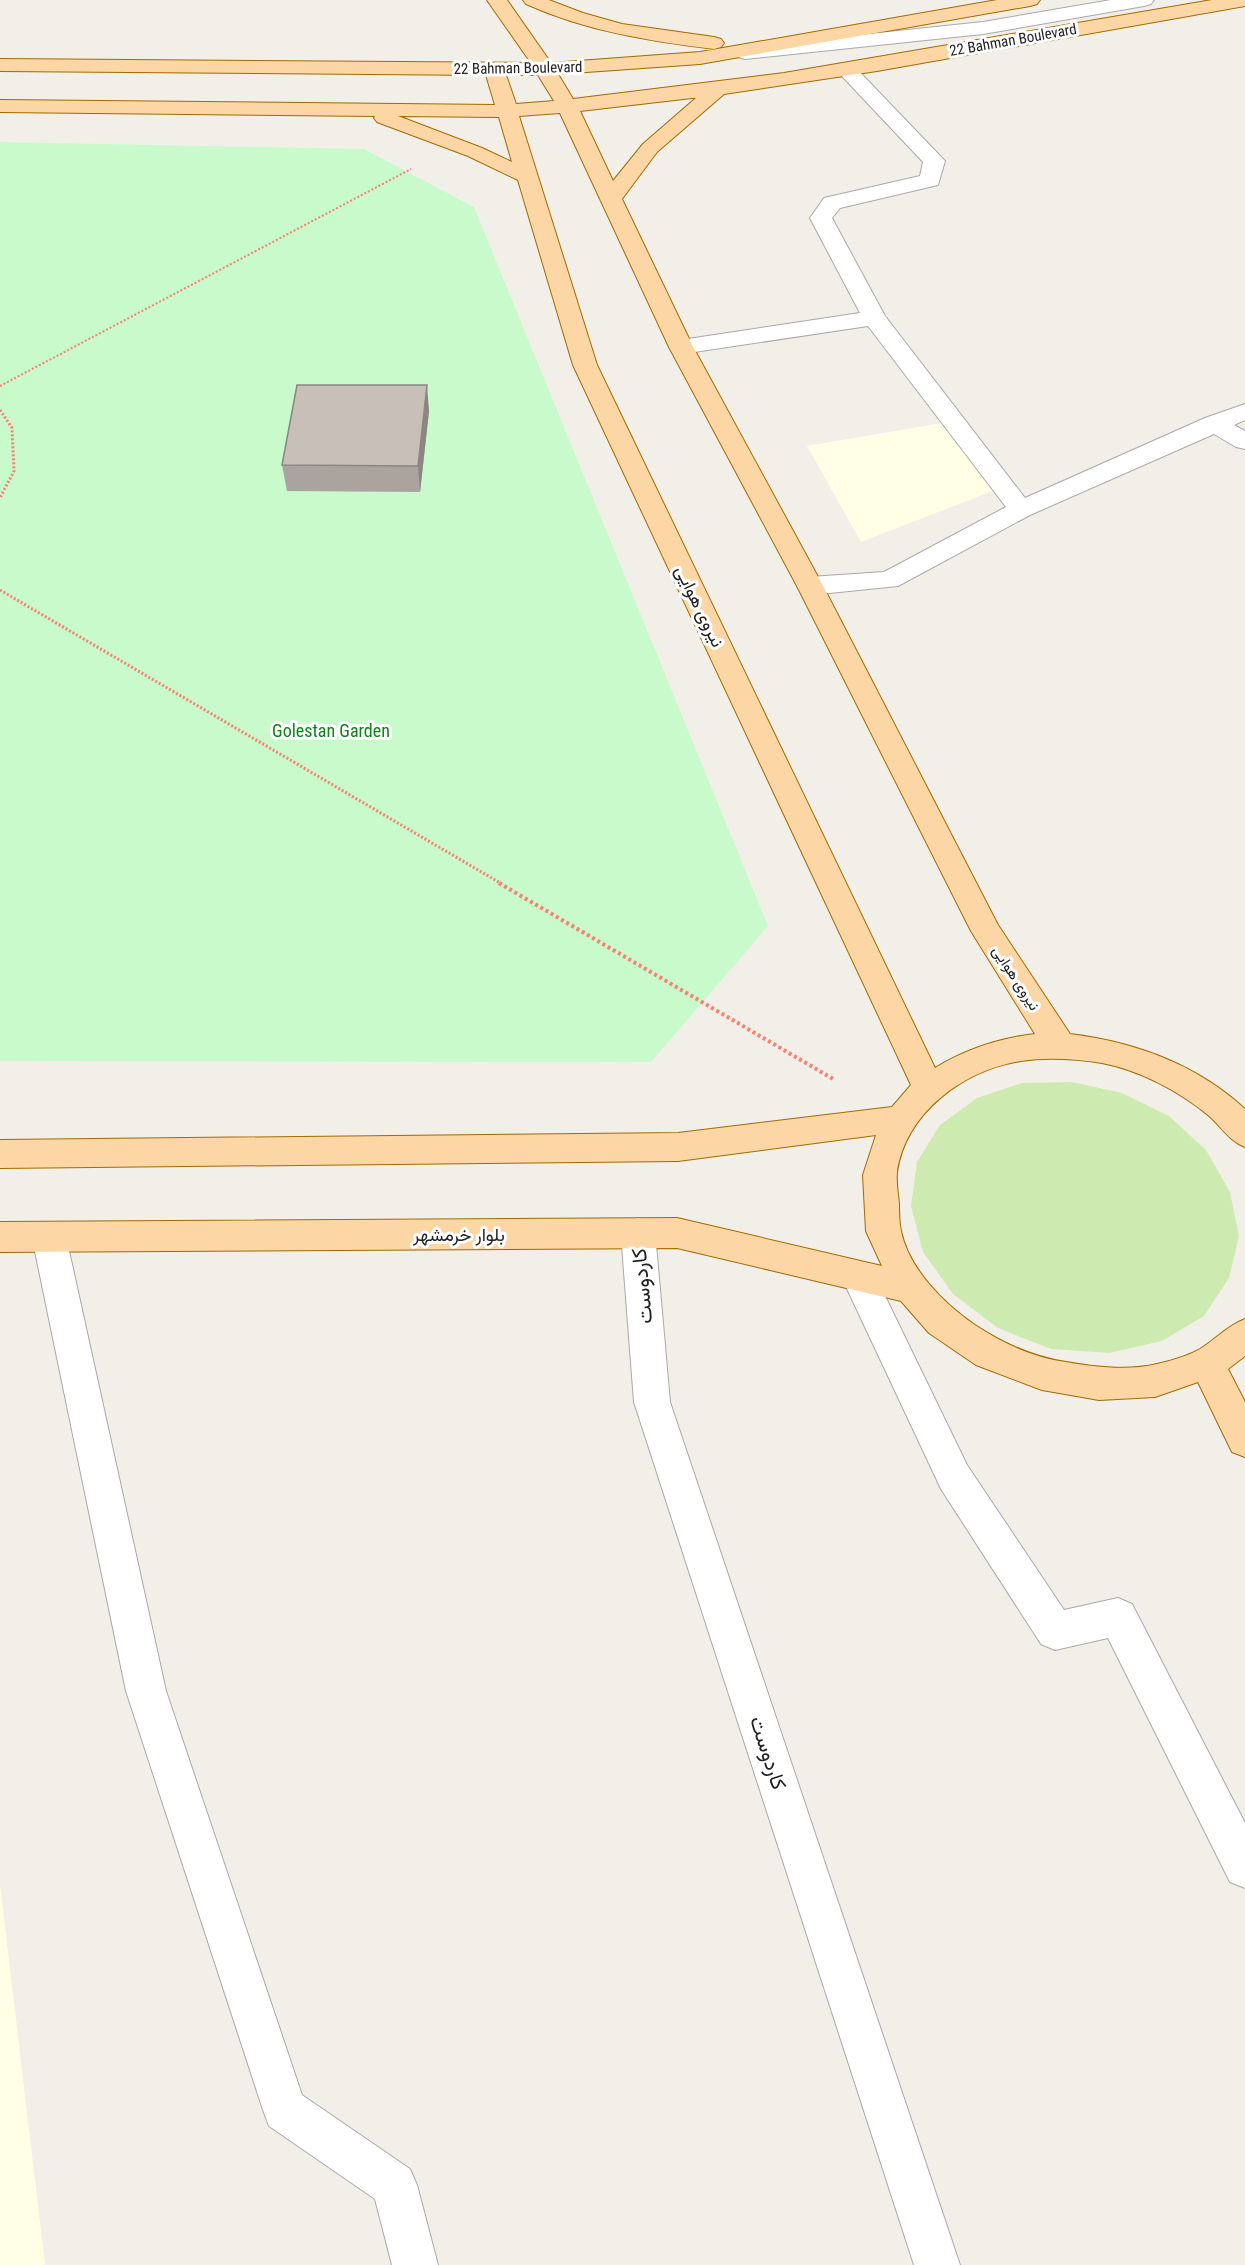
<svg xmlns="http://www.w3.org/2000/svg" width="1245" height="2265" viewBox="0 0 1245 2265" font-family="'Roboto Condensed',Vazirmatn,sans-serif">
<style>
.education{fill:#ffffe5}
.grass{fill:#cdebb0}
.park{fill:#c8facc}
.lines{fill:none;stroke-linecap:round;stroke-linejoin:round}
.minor-casing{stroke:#a9a9a9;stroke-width:2}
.major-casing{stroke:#a06b00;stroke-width:2}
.path-far2{stroke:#fa8072;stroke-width:2;stroke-dasharray:2 2;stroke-linecap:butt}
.path-far1{stroke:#fa8072;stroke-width:3;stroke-dasharray:2 2;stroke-linecap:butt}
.path{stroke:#fa8072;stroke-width:4;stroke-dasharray:3 3;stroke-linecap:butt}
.minor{fill:#fff;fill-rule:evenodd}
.major{fill:#fcd6a4;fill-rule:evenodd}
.wall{fill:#aba49e}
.shaded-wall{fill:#8b8681}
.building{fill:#c7bfb8;stroke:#8b8681;stroke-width:1.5}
.labels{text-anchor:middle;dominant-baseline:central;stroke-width:6;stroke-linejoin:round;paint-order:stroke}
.far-street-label{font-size:15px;fill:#222;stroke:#fff}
.street-label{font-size:18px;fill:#222;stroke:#fff}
.park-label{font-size:18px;fill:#0c8416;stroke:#fff}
.near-street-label{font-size:21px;fill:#222;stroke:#fff}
</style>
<rect width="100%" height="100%" fill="#f2efe9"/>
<path class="education" d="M942 423 995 490 861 542 807 446Z
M0 1884 45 2265H0Z"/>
<path class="grass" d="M1072 1082 1122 1093 1169 1116 1206 1150 1230 1192 1239 1236 1229 1278 1204 1316 1162 1341 1109 1353 1051 1349 998 1328 953 1294 923 1252 911 1206 917 1162 940 1125 977 1098 1022 1083Z"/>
<path class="park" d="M0 142 364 149 474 207 768 926 651 1062 0 1061Z"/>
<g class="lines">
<defs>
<path id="minor" d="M1111 0H1154L1151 4 1144 6 983 34 745 59 738 57 735 53 738 49 745 47 983 22Z
M846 63 853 65 945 161 938 185 840 208 832 218 885 316 1025 498 1205 418 1245 404V420L1234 425 1245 431V449L1236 447 1214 434 1030 515 898 586 810 595 801 592 797 586 801 580 810 577 884 572 1006 507 868 326 681 354 673 352 669 347 673 342 681 340 860 313 810 218 824 198 920 176 923 162 839 73 836 69 839 65Z
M638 1218 650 1223 655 1233 670 1402 960 2265H914L634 1402 621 1233 626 1223Z
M49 1222 61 1227 66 1237 166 1691 302 2095 410 2169 417 2185 438 2265H392L375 2199 269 2126 263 2110 126 1691 32 1237 37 1227Z
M858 1261 870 1265 967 1465 1064 1610 1118 1598 1132 1604 1245 1823V1888L1230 1882 1108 1638 1055 1650 1041 1644 941 1489 841 1276 846 1265Z"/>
<path id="major" d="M487 0H507L551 63 700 52 997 0H1040L1037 4 1030 6 700 64 558 74 573 99 784 73 1212 0H1245V6L877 71 724 94 657 152 622 199 693 347 823 586 998 925 1070 1034C1135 1042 1196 1064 1245 1109V1147C1229 1141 1221 1126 1208 1115 1179 1091 1139 1070 1102 1063 1076 1059 1048 1057 1021 1061 964 1070 906 1112 897 1172 896 1182 898 1193 899 1204 899 1212 899 1222 901 1231 909 1269 944 1304 975 1325 1004 1344 1032 1357 1066 1362 1095 1367 1128 1371 1157 1364 1170 1361 1188 1356 1200 1349 1216 1339 1227 1326 1245 1319V1356L1228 1369 1245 1402V1457L1232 1452 1198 1382 1155 1397 1099 1400 1042 1390 976 1365 929 1333 901 1301 677 1248 0 1252V1222L677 1218 882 1266 866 1231 863 1175 876 1135 678 1161 0 1168V1140L678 1133 892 1107 911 1085 573 365 518 180 468 156 377 122 374 118 375 116 0 112V100L495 105 486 75 0 71V59L531 63ZM506 75H538L554 101 516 104ZM692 98H696L643 144 613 181 580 111ZM560 113 669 347 797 586 971 931 1035 1034C1000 1038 966 1049 935 1068L597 365 519 116ZM398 116 499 117 512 162 482 148Z
M523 0H549L583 13 622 24 714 37 721 39 724 43 721 47 714 49C649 41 586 31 526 4Z"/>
</defs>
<use href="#minor" class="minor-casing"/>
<use href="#major" class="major-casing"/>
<path class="path-far2" d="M0 386 411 169"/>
<path class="path-far1" d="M0 410 12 428 14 471 0 498
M0 590 502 884"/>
<path class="path" d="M499 883 835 1080"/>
<use href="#minor" class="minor"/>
<use href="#major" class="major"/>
</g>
<path class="wall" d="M429 411 420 492 287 491 282 465Z"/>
<path class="shaded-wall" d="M427 385 429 411 420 492 418 466Z"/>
<path class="building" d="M297 385H427L418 466 282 465Z"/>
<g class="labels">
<g class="far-street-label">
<text transform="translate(1013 40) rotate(-10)">22 Bahman Boulevard</text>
<text transform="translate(518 68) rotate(-1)">22 Bahman Boulevard</text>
<text transform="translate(1016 978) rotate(57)">نیروی هوایی</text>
</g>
<g class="street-label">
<text transform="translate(700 606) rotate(64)">نیروی هوایی</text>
<text x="459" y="1234">بلوار خرمشهر</text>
</g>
<g class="park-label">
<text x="331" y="730">Golestan Garden</text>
</g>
<g class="near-street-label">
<text transform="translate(642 1286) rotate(-95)">کاردوست</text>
<text transform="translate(768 1753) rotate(72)">کاردوست</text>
</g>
</g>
</svg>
